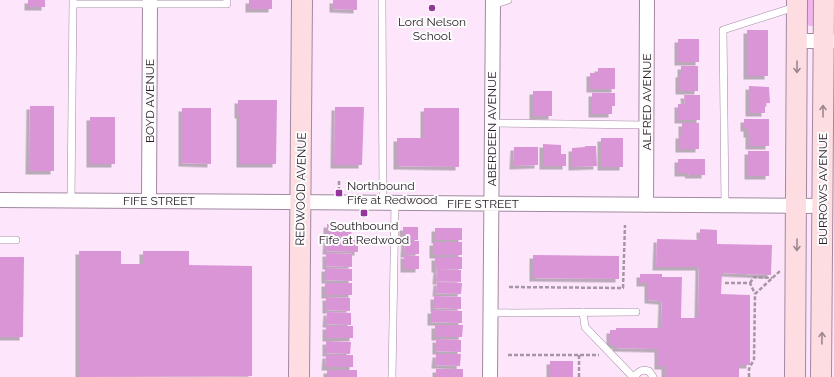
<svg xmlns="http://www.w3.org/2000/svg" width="834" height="377" viewBox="0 0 834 377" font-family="Raleway,sans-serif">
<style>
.green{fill:#f2b3ef}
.building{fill:#da95d7;filter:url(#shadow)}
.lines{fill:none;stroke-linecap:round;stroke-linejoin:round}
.lane-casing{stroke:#a289a1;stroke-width:8}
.street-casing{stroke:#a289a1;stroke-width:16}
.secondary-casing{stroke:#a289a1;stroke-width:22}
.path{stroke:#a695a5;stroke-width:2.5;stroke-dasharray:4 2;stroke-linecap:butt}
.lane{stroke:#fff;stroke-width:7}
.street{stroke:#fff;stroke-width:14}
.secondary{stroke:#fddde2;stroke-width:20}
.oneway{stroke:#9d878e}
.poi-dot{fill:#94359e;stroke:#fcfcfc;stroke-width:1.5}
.labels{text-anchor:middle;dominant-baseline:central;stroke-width:4;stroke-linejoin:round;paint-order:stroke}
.poi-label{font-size:12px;fill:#271d27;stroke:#fcfcfc}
.street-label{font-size:12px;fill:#271d27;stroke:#fcfcfc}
</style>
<defs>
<filter id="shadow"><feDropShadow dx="-3.5" dy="3.5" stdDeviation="0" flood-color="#0004"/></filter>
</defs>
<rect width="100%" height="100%" fill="#fde6fb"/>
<path class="green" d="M806 0H817L814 26H809L806 21Z"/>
<path class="building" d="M28 0H45V7H28Z
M249 0H272V9H249Z
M333 0H357V10L333 9Z
M747 30H768V76H747Z
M678 39H699V62H678Z
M681 66H698V91H679V74H681Z
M598 68H615V89H590V73H598Z
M749 86 769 87 770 103H765V113H749Z
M533 91H552V116H533Z
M592 93H615V106H612V114H592Z
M684 95H700V120H678V104H685Z
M238 100H277L276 164H240V115H238Z
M30 106H54V171H29Z
M335 107H364L362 165H334Z
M182 108H211V164L182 163Z
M424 108H459V167L397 166V138H424Z
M90 117H115V164H90Z
M744 119H769V146H749V134H747V128H744Z
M682 123H699V149H679V135H682Z
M601 138H623V167H601Z
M543 144 561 145V154H566V166H543Z
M585 146H596L597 166 572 167V148L585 147Z
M514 147H538V165L513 166Z
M748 151H769V176H748Z
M678 159H705V175H689L688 173H678Z
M327 224 352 225 351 237 327 236Z
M403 227H418V240H403Z
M435 228H462V240H435Z
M700 229 717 230V244L772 245 771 275 722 273 721 294 750 295V365H739V377H665V366H658V349L616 348V345H610V330H616V328H661L662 301 648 300V283H640V274H662V277H682L681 318H698L699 267H656L657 239 700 240Z
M327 239 358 240V252L326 251Z
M405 241H419V254H404Z
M433 242H462V255H433Z
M79 251H121V264H143V251H189V265L252 266V376L79 377Z
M326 253 352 254V267L326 266Z
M404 255 419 256V269H404Z
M533 255 619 256V279L533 278Z
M0 257H24L23 337H0Z
M435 257H462V269H435Z
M325 268 352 269V281L325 280Z
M437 269 461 270V282L436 281Z
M437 282 462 283 461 294 436 293Z
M325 283H352V295H325Z
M434 296 461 297V309L434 308Z
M326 297 350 298V311L326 310Z
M431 310 462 311V323L431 322Z
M327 312 351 313V325L326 324Z
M435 325H463L462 337H435Z
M326 326H353V338H326Z
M436 339 461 340V352L436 351Z
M326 341 351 342 350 354 326 353Z
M436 354H461L460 366 435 365Z
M326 355H353V367H325Z
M550 361H573V377H550Z
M436 369H463V377H436Z
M327 370H357V377H327Z"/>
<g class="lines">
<defs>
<path id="lane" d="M382 0 383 203
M73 4H227V0
M493 5 508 0
M492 123 647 125
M71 201 73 0
M725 205 723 30 795 7
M0 240H16
M583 312 585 327 633 377
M491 313 636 312
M392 377 395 203
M635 377C638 371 642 369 649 371L653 377"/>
<path id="street" d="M797 41H834
M0 200 822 206
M149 201 150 0
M646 205 647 0
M490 377 493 0"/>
<path id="secondary" d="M299 377 302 0
M795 377 797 0
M821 377 824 0"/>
</defs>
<use href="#lane" class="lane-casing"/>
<use href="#street" class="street-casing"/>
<use href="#secondary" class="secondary-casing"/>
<path class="path" d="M339 181V191
M364 224V214
M725 283H750L755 294
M750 283 754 277 772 278
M509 287 623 288 625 225
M508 355H599
M579 377V355
M749 377V369L754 359 755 294 780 271"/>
<use href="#lane" class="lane"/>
<use href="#street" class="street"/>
<use href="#secondary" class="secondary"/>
</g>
<defs><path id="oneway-shaft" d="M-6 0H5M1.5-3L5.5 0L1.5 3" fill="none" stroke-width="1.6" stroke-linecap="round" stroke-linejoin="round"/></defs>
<g class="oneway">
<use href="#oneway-shaft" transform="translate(797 67) rotate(90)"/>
<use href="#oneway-shaft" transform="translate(823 111) rotate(-90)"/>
<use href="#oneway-shaft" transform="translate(797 245) rotate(91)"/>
<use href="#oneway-shaft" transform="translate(822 338) rotate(-89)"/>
</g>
<g class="poi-dot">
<circle cx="432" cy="8" r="4"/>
<rect x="335" y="189" width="8" height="8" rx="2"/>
<rect x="360" y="209" width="8" height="8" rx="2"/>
</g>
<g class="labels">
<g class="poi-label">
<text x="432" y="22">Lord Nelson<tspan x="432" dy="14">School</tspan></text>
<text x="347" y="186" text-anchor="start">Northbound<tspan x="347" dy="14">Fife at Redwood</tspan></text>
<text x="364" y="226">Southbound<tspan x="364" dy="14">Fife at Redwood</tspan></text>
</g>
<g class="street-label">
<text transform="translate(150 101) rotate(-90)">BOYD AVENUE</text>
<text transform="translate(647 102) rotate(-90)">ALFRED AVENUE</text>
<text transform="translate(492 129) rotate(-90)">ABERDEEN AVENUE</text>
<text transform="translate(301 189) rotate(-89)">REDWOOD AVENUE</text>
<text transform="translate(823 189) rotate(-90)">BURROWS AVENUE</text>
<text x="159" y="201">FIFE STREET</text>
<text x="483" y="204">FIFE STREET</text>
</g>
</g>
</svg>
